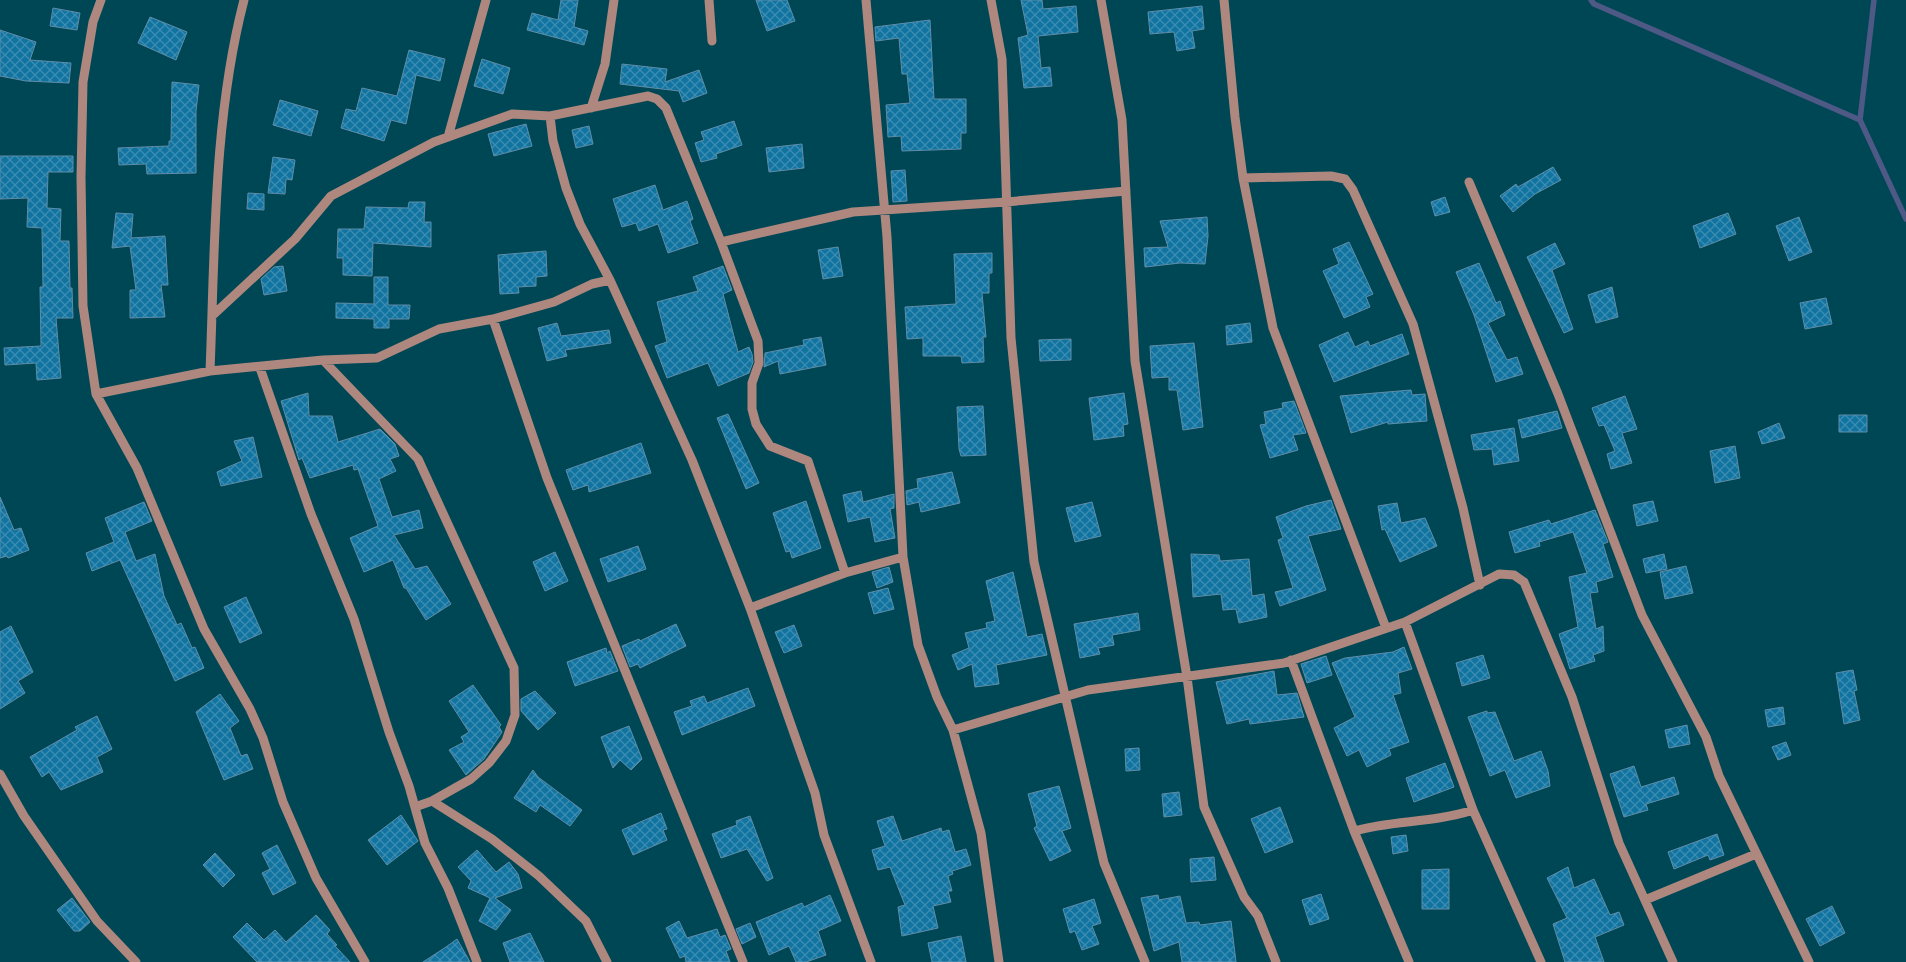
<svg xmlns="http://www.w3.org/2000/svg" width="1906" height="962" viewBox="0 0 1906 962" font-family="'Fira Sans Condensed',sans-serif">
<style>
.lines{fill:none;stroke-linecap:round;stroke-linejoin:round}
.stream{stroke:#4e5986;stroke-width:5.5}
.building{fill:url(#building-cross-hatch);stroke:#5f8da9}
.minor{stroke:#ae887e;stroke-width:9}
</style>
<defs>
<pattern id="building-cross-hatch" width="8" height="8" patternUnits="userSpaceOnUse" patternTransform="scale(1.25)"><rect width="8" height="8" fill="#1073a0"/><path d="M0 0l8 8M0 8l8-8" fill="none" stroke="#3c8db1"/></pattern>
</defs>
<rect width="100%" height="100%" fill="#004755"/>
<g class="lines">
<path class="stream" d="M1591 0 1594 4 1860 120 1906 219
M1860 120 1874 0"/>
</g>
<path class="building" d="M561 0H578L574 27 588 31 584 45 527 30 532 13 558 20Z
M756 0H787L795 21 767 31Z
M1021 0H1042L1043 9 1076 6 1078 32 1038 36 1041 68 1050 67 1052 86 1024 88 1018 38 1028 35Z
M1202 6 1204 29 1192 31 1195 48 1177 51 1174 32 1150 34 1148 12Z
M53 8 80 13 77 30 50 26Z
M150 17 187 32 176 60 138 43Z
M930 20 934 99H966V133H961V149L902 151 901 136 888 137 886 105 910 103 907 74H902L899 38 876 41 875 27Z
M0 30 36 42 30 60 71 63 69 83 26 81 0 76Z
M409 50 445 59 440 81 416 75 406 124 391 120 384 141 341 128 346 109 356 111 362 88 397 96Z
M482 59 510 68 503 94 474 86Z
M622 64 667 69 665 82 699 70 707 93 683 102 679 91 620 84Z
M172 82 199 85 196 111V173L147 174 146 164 119 165 118 148 169 146V141H171Z
M280 100 318 111 311 136 273 125Z
M734 121 742 145 716 154 717 158 701 162 695 143 704 140 701 132Z
M526 124 532 146 494 156 488 134Z
M589 126 593 144 576 148 572 130Z
M802 144 804 168 769 172 766 148Z
M0 156H73V172H48L47 208 61 209 60 241H69L70 288H72L73 318H56L61 378 37 380 36 363 5 365 4 348 41 346 40 287H43L42 228 27 227 28 198 0 199Z
M273 157 295 160 292 180 286 179 285 194 268 193Z
M1553 167 1561 180 1535 194 1513 212 1500 196 1516 184 1518 187Z
M905 170 907 201 893 202 891 171Z
M655 185 663 210 687 201 693 219 690 221 698 243 668 253 658 224 639 231 636 223 622 227 613 199Z
M248 193 264 194V210L247 209Z
M1445 197 1450 212 1435 216 1431 202Z
M409 202H425L424 222H431V247L373 243 372 276 343 275V258H337L338 229H364L366 207 408 208Z
M116 213 133 214 131 238 165 236 168 285H161L165 317 130 318V290H136L130 246 112 248Z
M1728 213 1736 234 1700 248 1693 226Z
M1207 217 1208 236 1205 264 1180 263 1145 267 1144 248 1168 247 1160 221Z
M1799 217 1812 252 1789 261 1776 226Z
M1349 242 1373 294 1366 297 1370 307 1344 318 1323 271 1339 264 1333 249Z
M1555 243 1565 264 1552 270 1573 329 1564 333 1527 257Z
M838 247 843 276 823 279 818 250Z
M546 251 547 276 536 277V286L518 287 519 293 500 294 498 255Z
M992 253V273H989V293H982L986 337H983L984 362 962 363 961 356H923V338L907 339 905 307 956 304 954 254Z
M1479 263 1496 303 1500 301 1505 315 1488 323 1507 360 1517 357 1523 374 1496 382 1474 315 1456 272Z
M283 266 287 291 264 295 261 279 274 267Z
M723 266 732 290 723 294 738 352 749 347 752 354 753 362 749 373 718 386 708 363 667 378 655 346 667 342 657 302 698 291 693 277Z
M374 277H388V305H410L409 319H389V328H374V319L336 318V303L374 304Z
M1612 287 1618 317 1596 323 1588 295Z
M1826 298 1832 324 1805 329 1800 303Z
M557 323 561 336 609 330 611 343 565 350 567 356 547 361 538 328Z
M1250 323 1252 342 1227 345 1226 326Z
M1348 332 1355 347 1368 341 1370 346 1402 334 1409 354 1334 382 1319 345Z
M821 337 826 365 780 374 778 361 764 367 765 353 804 345 803 340Z
M1071 339V360L1040 361 1039 340Z
M1194 343 1203 427 1183 430 1177 390H1169V377L1152 378 1150 346Z
M1411 390 1412 395 1425 394 1427 421 1388 424V422L1351 433 1340 396Z
M308 393 309 416H332L338 442 380 429 395 444 399 456 390 459 396 471 379 479 392 517 419 510 423 528 394 535 415 569 427 566 451 604 426 620 406 588H404L393 560 364 572 350 538 378 526 358 469 354 470 353 465 310 478 302 458 299 460 281 401Z
M1124 393 1128 424 1123 425 1124 436 1094 440 1089 398Z
M1625 396 1637 429 1622 433 1632 463 1611 469 1607 454 1615 451 1604 425 1599 426 1592 408Z
M1294 401 1306 433 1293 435 1298 450 1270 458 1260 425 1266 424 1264 412 1283 408 1282 403Z
M983 406 986 455 961 456 959 449 957 407Z
M1557 411 1562 428 1522 438 1518 420Z
M728 414 759 483 746 489 717 418Z
M1839 415H1867V432H1839Z
M1779 423 1785 438 1762 444 1758 432Z
M1514 428 1519 461 1494 465 1492 449 1474 450 1471 435Z
M253 437 262 477 221 486 217 472 242 461 234 441Z
M641 443 651 473 589 492 588 485 573 490 566 470Z
M1735 446 1740 478 1715 483 1710 451Z
M952 472 960 503 921 512 919 502 907 505 906 491 918 488 917 479Z
M861 491 863 502 894 494V508L890 509 895 538 875 542 870 517 848 522 843 495Z
M0 497 14 530 21 528 29 550 8 558 7 556 0 558Z
M1331 500 1341 529 1308 536 1326 590 1280 606 1275 592 1293 588 1278 540 1283 538 1276 517 1306 506Z
M806 501 821 548 792 558 790 551 786 552 773 513Z
M1653 501 1658 521 1637 526 1633 505Z
M144 502 152 521 125 532 136 561 155 554 164 596 177 625 181 623 192 648 195 647 204 668 175 681 120 560 92 571 86 553 114 542 105 518Z
M1092 502 1101 536 1075 542 1066 508Z
M1397 503 1401 523 1425 518 1437 546 1400 562 1385 529 1382 530 1378 506Z
M1595 510 1608 542 1603 544 1613 577 1596 582 1598 592 1590 593 1596 629 1603 626 1604 651 1593 655 1595 661 1570 669 1559 634 1578 627 1569 577 1587 573 1573 532 1539 542 1540 546 1515 553 1509 532 1549 520 1551 524Z
M638 546 646 569 608 582 600 559Z
M555 552 568 581 545 591 533 562Z
M1191 554 1219 555 1220 561 1249 559 1252 596 1264 594 1267 617 1239 623 1236 609 1223 610 1221 594 1193 597Z
M1664 554 1667 569 1646 573 1643 559Z
M1686 566 1693 593 1665 599 1660 572Z
M889 567 893 582 877 588 872 572Z
M1013 572 1027 637 1042 634 1047 655 996 665 999 684 975 687 972 664 958 670 952 655 969 648 965 633 987 628 986 623 995 621 986 581Z
M888 588 894 609 874 614 868 593Z
M246 597 262 633 240 643 224 607Z
M1138 613 1140 630 1112 635 1114 645 1098 648 1100 654 1080 658 1074 624Z
M676 624 686 646 640 668 638 664 630 667 622 646 639 639 640 641Z
M794 625 802 646 784 653 775 632Z
M11 626 33 672 18 681 25 693 0 709V632Z
M1404 647 1412 669 1398 673 1401 693 1393 695 1409 742 1389 749 1391 755 1367 767 1359 750 1347 756 1334 728 1355 717 1332 663 1345 658 1393 652Z
M606 648 607 653 610 651 618 671 575 686 567 662Z
M1483 655 1490 678 1462 686 1456 663Z
M1326 656 1332 675 1307 683 1301 664Z
M1853 670 1857 690 1854 691 1860 720 1844 724 1836 673Z
M1274 671 1277 695 1297 693 1304 717 1250 724 1249 719 1227 724 1216 682Z
M473 685 501 725 499 727 502 732 484 759 466 775 449 750 464 742 461 737 469 732 449 701Z
M748 688 755 706 682 735 674 712 692 706 690 701 704 696 707 703Z
M535 691 556 713 538 730 521 711V699Z
M220 694 239 721 230 728 241 756 247 754 253 769 224 780 196 712Z
M1783 707 1785 724 1768 727 1765 710Z
M1487 711V713L1495 712 1514 761 1541 751 1548 771 1550 786 1516 798 1505 770 1490 776 1468 717Z
M97 716 112 749 97 757 103 772 61 790 49 772 42 777 30 757 77 730 75 727Z
M1687 725 1690 744 1669 748 1665 730Z
M629 726 642 759 631 770 620 760 613 768 601 737Z
M1786 742 1791 755 1778 760 1772 747Z
M1139 748 1140 770 1126 771 1125 749Z
M1445 763 1454 787 1414 802 1406 778Z
M1634 766 1641 787 1674 777 1679 794 1646 804 1648 810 1624 817 1610 774Z
M533 770 538 777 582 810 570 826 540 805 536 812 514 798Z
M1059 786 1071 828 1062 831 1071 851 1050 861 1034 828 1037 826 1028 794Z
M1179 792 1182 815 1164 817 1162 794Z
M1280 807 1293 842 1265 853 1251 819Z
M661 813 667 829 663 830 667 840 633 855 622 830Z
M401 815 418 841 387 865 368 840Z
M750 816 773 878 767 881 747 849 721 858 712 834 737 825 736 821Z
M893 816 902 841 941 828 942 832 949 830 955 852 966 849 971 865 952 871 953 874 948 876 952 891H948L951 902 933 906 938 928 902 936 898 907 905 905 890 867 878 870 872 850 885 846 877 821Z
M1717 834 1724 855 1710 860 1708 855 1674 869 1668 852Z
M1406 835 1408 851 1393 854 1391 837Z
M277 845 296 883 273 895 262 873 270 869 262 853Z
M477 850 496 872 509 862 518 874 522 888 495 898 511 910 496 930 479 921 490 898 468 888 471 881 458 867Z
M215 853 235 875 223 887 203 865Z
M1214 857 1216 880 1191 882 1190 859Z
M1568 867 1574 888 1594 879 1610 915 1619 912 1624 925 1595 937 1604 962H1565L1553 924 1567 918 1547 878Z
M1449 869V909H1422V870Z
M1321 894 1329 919 1310 925 1302 900Z
M830 895 841 921 818 931 826 955 806 962H796L789 946 769 955 756 922 802 903 804 907Z
M1158 895 1159 900 1180 896 1186 923 1199 922 1200 925 1231 921 1236 962H1182L1179 942 1154 951 1141 898Z
M72 898 90 922 80 931H74L57 910Z
M1094 899 1101 923 1092 926 1099 944 1082 950 1075 931 1070 933 1063 909Z
M1832 906 1845 933 1820 946 1806 919Z
M316 915 330 930 327 934 337 945 335 946 350 962H257L233 937 247 923 264 940 275 930 286 942Z
M679 921 687 938 717 929 720 937 725 935 731 949 726 951 730 962H686L685 956 680 958 666 928Z
M750 923 756 937 742 944 736 929Z
M530 933 544 962H510L503 943Z
M961 936 966 962H932L928 943Z
M457 939 470 962H423L446 947Z"/>
<g class="lines">
<path class="minor" d="M101 0 93 22 83 82 81 177 83 306 96 394 137 468 204 629 250 709 263 738 283 802 316 878 365 962
M709 0 712 41
M866 0 887 237 903 557 918 645 937 697 953 730 981 833 999 962
M991 0 1002 59 1011 338 1034 562 1104 863 1145 962
M1101 0 1122 120 1135 361 1187 677 1204 807 1244 897 1258 916 1276 962
M1224 0 1235 117 1243 178 1273 328 1386 628
M591 108 605 64 614 0
M550 116 553 141 566 188 580 224 610 280 692 460 750 608 815 793 824 835 871 962
M448 137 486 0
M1243 178 1331 176 1345 179 1353 190 1413 324 1463 508 1480 585
M1469 182 1558 394 1642 615 1706 737 1719 776 1809 962
M721 242 853 212 1006 202 1126 191
M212 316 295 239 331 196 434 142 512 114 550 116 648 96 657 99 666 108 721 242 758 341 759 363 752 383V409L756 424 770 446 808 461 845 573
M493 319 547 478 743 962
M323 360 418 459 514 668 515 715 506 741 489 763 471 779 432 801 415 807
M260 368 311 514 354 619 389 732 409 786 425 843 448 888 477 962
M210 371C215 249 213 119 244 0
M96 394 210 371 323 360 377 358 439 329 493 319 554 302 592 284 610 280
M750 608 845 573 903 557
M1405 622 1473 810 1541 962
M1291 660 1354 831 1409 962
M953 730 1088 690 1284 663 1405 622 1499 574 1514 575 1524 582 1572 697 1619 843 1673 962
M0 774 24 816 97 921 136 962
M432 801 492 839 539 876 586 921 607 962
M1354 831C1393 820 1434 823 1473 810
M1645 900 1756 854"/>
</g>
</svg>
